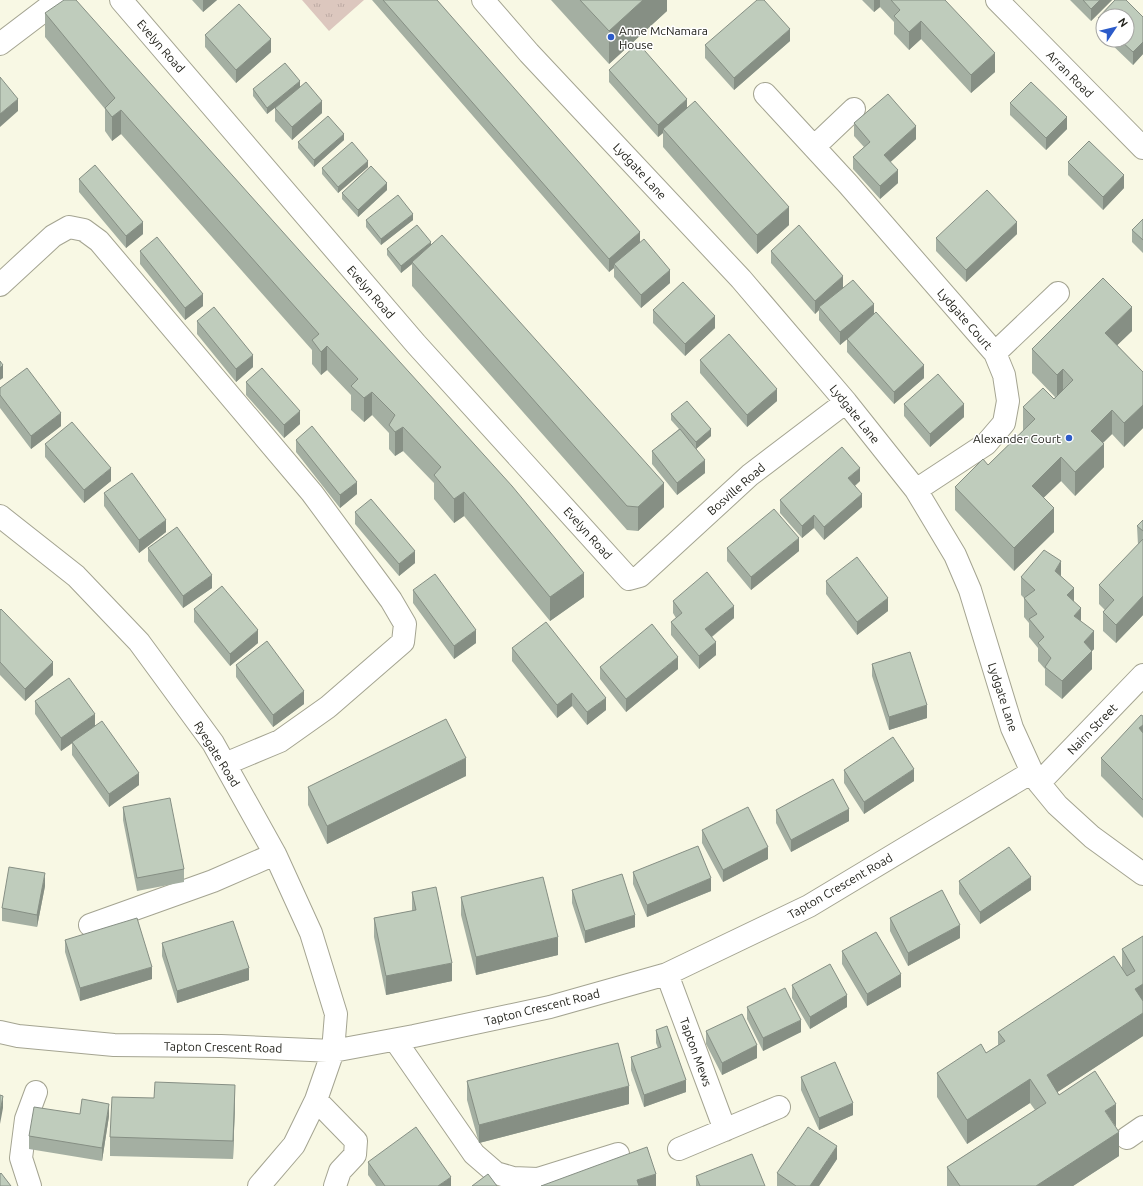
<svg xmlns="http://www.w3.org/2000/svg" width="1143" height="1186" viewBox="0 0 1143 1186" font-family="Ubuntu,sans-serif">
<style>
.grass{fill:url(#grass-tufts)}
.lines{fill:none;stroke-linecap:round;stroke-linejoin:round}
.minor-casing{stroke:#a4a491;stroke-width:24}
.minor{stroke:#fff;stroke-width:22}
.wall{fill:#a4afa2}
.shaded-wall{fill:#868f84}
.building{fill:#bfccbc;stroke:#868f84}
.poi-dot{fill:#2c5bc9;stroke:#fff;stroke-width:1.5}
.labels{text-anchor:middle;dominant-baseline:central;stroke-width:3;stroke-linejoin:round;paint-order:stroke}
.poi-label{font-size:12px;fill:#1d1d16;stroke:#fff;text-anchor:start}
.street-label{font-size:12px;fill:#1d1d16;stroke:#fff}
</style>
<defs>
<pattern id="grass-tufts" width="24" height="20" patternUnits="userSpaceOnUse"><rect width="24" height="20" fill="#dcc7be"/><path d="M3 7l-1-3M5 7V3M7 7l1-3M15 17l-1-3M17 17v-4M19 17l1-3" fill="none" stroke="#bcaaa3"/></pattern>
</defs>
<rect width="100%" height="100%" fill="#f8f8e4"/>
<path class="grass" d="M302 0H364L329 31Z"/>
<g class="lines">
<defs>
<path id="minor" d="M121 0 416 344 629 579 640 576 750 475 846 402
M483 0 529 53 741 279 846 402 916 490 955 555 970 590 1012 728 1032 772 1039 783 1057 805 1092 837 1143 874
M997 0 1143 148
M0 44 58 0
M765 94 848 184 995 353 1004 375 1008 401 1004 423 986 444 916 490
M814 147 854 109
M0 285 53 236 69 227 84 230 99 241 312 493 391 600 405 624 403 642 328 707 280 741 225 764
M995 353 1058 293
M0 516 76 576 139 642 213 743 275 854 311 933 336 1014 333 1051 316 1100 294 1145 259 1186
M1039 783 1143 675
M90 925 213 881 275 854
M667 974 725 1130
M0 1032 18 1036 114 1045 221 1046 333 1051 414 1036 550 1007 667 974 809 906 1032 772
M395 1040 474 1154 496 1173 513 1178 538 1179 618 1154
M316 1100 356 1141 355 1155 340 1171 335 1186
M1127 1138 1143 1127
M679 1149 779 1107
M30 1186 21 1158 26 1119 36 1092"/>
</defs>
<use href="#minor" class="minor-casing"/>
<use href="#minor" class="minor"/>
</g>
<path class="wall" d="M192 0H217L203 12Z
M372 0H437L640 242 670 283 641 308 614 277V268L609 272Z
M551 0H667V11L609 64Z
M862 0H945L995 72 971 93 921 39 909 50 894 34V22L880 7 874 12Z
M1070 0H1112L1091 21Z
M1115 0H1126L1143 17V54L1133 65 1107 40H1127V16H1103V36L1098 31V18Z
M45 13 584 597 550 621 464 516 454 523 434 499V483L403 451 395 456 389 449V433L372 415 364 422 351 410V395L327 370 321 375 312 364V350L121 134 112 141 105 131V109L45 37Z
M205 35 271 52 236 83 205 47Z
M790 41 734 90 705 58V45Z
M609 70 687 107 789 225 757 254 663 147V133L658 137 609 82Z
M300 87 322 113 292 140 275 121V108L291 95 267 114 253 96V89Z
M1010 103 1067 129 1046 150 1010 115Z
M854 123 916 139 890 162 898 183 880 199 853 169V157L864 147 854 136Z
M344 140 314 167 298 148V142Z
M1068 162 1124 188 1103 210 1068 175Z
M368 167 338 193 322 174V168Z
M79 179 143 234 126 248 79 192Z
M387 190 358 217 342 199V193Z
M1143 219V253L1132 242V230Z
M366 220H413L381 245 366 227Z
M1017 234 966 282 936 251V238Z
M431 245 664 507 638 531 627 530 412 286V264L401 273 387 255V249Z
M140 251 203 306 185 320 140 264Z
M771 251 843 288 874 315 924 378 894 404 847 352V339L840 345 819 320V310L815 314 771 263Z
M653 310 715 328 685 356 653 323Z
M197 321 253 367 236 382 197 334Z
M1132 331 1117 345 1143 372V428L1124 447 1112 434 1103 443 1104 467 1075 496 1061 481 1043 498 1054 532 1014 571 955 510V487L988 465 1023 431V407L1054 399 1055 397 1032 373V349Z
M700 360 777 401 747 427 700 373Z
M246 382 300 424 284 438 246 395Z
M0 388 61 426 31 449 0 408Z
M904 404 964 417 930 447 904 416Z
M671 414 711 436 696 449 687 438 705 473 677 495 652 464V451L679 429 671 420Z
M296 440 357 494 340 508 296 452Z
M45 444 111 481 84 503 45 457Z
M860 481 855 486 862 507 824 540 814 528 802 538 780 513V500Z
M104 493 166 532 139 553 104 506Z
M355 512 415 563 399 576 355 524Z
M1143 520V615L1116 643 1103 631V612L1105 610 1099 604V585L1138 545 1137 526Z
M148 548 212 588 183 608 148 561Z
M727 548 799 551 751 590 727 561Z
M1061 576 1074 602 1081 622 1094 649 1092 651V669L1062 699 1045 685V669L1038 661V648L1029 637V623L1024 617V598L1021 595V577Z
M826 581 888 611 857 635 826 594Z
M413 590 476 643 454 659 413 603Z
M673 601 734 618 712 637 716 655 699 669 671 635V622L676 618 673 613Z
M194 609 258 643 230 666 194 622Z
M0 610 53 675 25 701 0 675Z
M512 648 606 710 587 725 572 706 557 718 512 661Z
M872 664 927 718 889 730 872 676Z
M236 665 304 704 273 727 236 677Z
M600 667 678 669 626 712 600 679Z
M35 701 95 726 139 785 109 807 72 755V743L61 751 35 714Z
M1143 716V818L1101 776V758Z
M844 770 914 781 864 814 844 783Z
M466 776 327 844 308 805V787Z
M123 807 184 869V882L137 891 123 820Z
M776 810 849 821 791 852 776 823Z
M702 830 768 859 723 882 702 843Z
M633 872 711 891 647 917 633 884Z
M959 881 1031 890 980 924 959 894Z
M45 886 37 927 2 921V908Z
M572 890 635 927 585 943 572 903Z
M412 892 452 981 386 995 374 937V918L412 911Z
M461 897 558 955 476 975 461 915Z
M890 918 960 938 908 966 890 931Z
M1143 936V1036L1057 1092 1059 1095 1116 1127 1119 1156 1073 1186H947V1167L1035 1110 1030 1103 967 1144 937 1097V1073L986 1053 998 1045V1032L1122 968V949Z
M65 940 152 979 80 1001 65 952Z
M162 943 249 980 177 1003 162 956Z
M842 951 901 987 867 1006 842 964Z
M792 985 847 1007 810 1029 792 998Z
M747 1007 801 1032 763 1051 747 1019Z
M656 1030 686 1092 644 1107 631 1070V1057L658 1048 656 1043Z
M706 1031 757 1058 722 1075 706 1044Z
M801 1077 853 1115 819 1130 801 1090Z
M467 1081 629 1104 479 1143 467 1100Z
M235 1103 233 1159 110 1156V1137Z
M80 1114 109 1116 102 1161 29 1149V1136Z
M837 1159 819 1186H777V1173Z
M368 1162 451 1186H376L368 1175Z
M696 1176 765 1186H696Z"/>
<path class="shaded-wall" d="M203 0H217L203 12Z
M643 0H667V11L609 64V31Z
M874 0H880V7L874 12Z
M1100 0H1112L1091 21V9Z
M921 21V39L909 50V32Z
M790 29V41L734 90V78Z
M271 39V52L236 83V70Z
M1143 42V54L1133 65V52Z
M995 53V72L971 93V75Z
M300 81V88L267 114V108Z
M18 99V111L0 127V114Z
M687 99V111L663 129V133L658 137V125Z
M322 101V113L292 140V127Z
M121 110V134L112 141V117Z
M1067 117V129L1046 150V138Z
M916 126V139L884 168V155Z
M344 134V140L314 167V160Z
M368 161V167L338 193V187Z
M898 170V183L880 199V186Z
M1124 175V188L1103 210V197Z
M387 183V190L358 217V210Z
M789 207V225L757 254V235Z
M413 214V220L381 245V239Z
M143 222V234L126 248V236Z
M1017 222V234L966 282V270Z
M640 232V245L614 264V268L609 272V259Z
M431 242V249L412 262V264L401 273V266Z
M670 270V283L641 308V295Z
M843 276V289L819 307V310L815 314V301Z
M203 294V306L185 320V308Z
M874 304V317L840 345V332Z
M1132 307V331L1105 357V333Z
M715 316V328L685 356V344Z
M327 346V370L321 375V352Z
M253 355V367L236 382V369Z
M3 365V378L0 380V368Z
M924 365V378L894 404V392Z
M1063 369V393L1057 399V375Z
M777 389V401L747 427V415Z
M372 392V415L364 422V398Z
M964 404V417L930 447V434Z
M1143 405V428L1124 447V423Z
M1112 410V434L1091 454V431Z
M300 411V424L284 438V425Z
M61 413V426L31 449V436Z
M403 427V451L395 456V432Z
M711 429V436L696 449V442Z
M1104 444V467L1075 496V472Z
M1061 457V481L1032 509V486Z
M705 460V473L677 495V483Z
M111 468V481L84 503V490Z
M860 468V481L848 491V478Z
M357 482V494L340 508V495Z
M664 483V507L638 531V507Z
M464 492V516L454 523V499Z
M862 494V507L824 540V527Z
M1054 508V532L1014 571V548Z
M814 515V528L802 538V526Z
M166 520V532L139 553V540Z
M799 538V551L751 590V577Z
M415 551V563L399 576V564Z
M1061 561V579L1055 571Z
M584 573V597L550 621V597Z
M212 575V588L183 608V596Z
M1074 588V606L1067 595Z
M1143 596V615L1116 643V625Z
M888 598V611L857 635V622Z
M734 606V618L705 642V629Z
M1081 608V626L1074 616Z
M258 630V643L230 666V654Z
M476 630V643L454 659V646Z
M1094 631V649L1092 651V669L1062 699V681L1084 642Z
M716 642V655L699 669V656Z
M678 657V669L626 712V699Z
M53 662V675L25 701V689Z
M304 691V704L273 727V715Z
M572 693V706L557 718V705Z
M606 698V710L587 725V712Z
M927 705V718L889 730V717Z
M95 714V727L61 751V738Z
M1143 725V743L1139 728Z
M466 758V776L327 844V826Z
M914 769V781L864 814V802Z
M139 773V785L109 807V794Z
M849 809V821L791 852V840Z
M768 847V859L723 882V870Z
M45 873V886L37 927V915Z
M1031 877V890L980 924V912Z
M711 878V891L647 917V905Z
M635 915V927L585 943V931Z
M960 925V938L908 966V953Z
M558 937V955L476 975V957Z
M452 963V981L386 995V976Z
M152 967V979L80 1001V988Z
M249 968V980L177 1003V991Z
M901 974V987L867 1006V994Z
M1143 984V1007L1135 989Z
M847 995V1007L810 1029V1017Z
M1143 1013V1036L1047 1099V1075Z
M801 1020V1032L763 1051V1038Z
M757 1045V1058L722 1075V1063Z
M1030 1079V1103L967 1144V1120Z
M686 1080V1092L644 1107V1095Z
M235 1085V1103L233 1159V1141Z
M629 1086V1104L479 1143V1125Z
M3 1096V1108L0 1124V1112Z
M853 1103V1115L819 1130V1118Z
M109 1104V1116L102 1161V1148Z
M1116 1104V1127L1105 1111Z
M1119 1132V1156L1073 1186H1036Z
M837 1146V1159L819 1186H810Z
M656 1174V1186H637V1180Z
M451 1177V1186H438Z"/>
<path class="building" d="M64 0H76L315 268 512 486 584 573 550 597 464 492 454 499 434 475 441 467 403 427 395 432 389 425 395 415 372 392 364 398 351 386 358 379 327 346 321 352 312 340 319 334 121 110 112 117 105 108 115 98 45 13Z
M383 0H437L640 232 609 259Z
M580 0H643L609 31Z
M757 0H764L790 29 734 78 705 45Z
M891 0H945L995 53 971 75 921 21 909 32 894 16 900 10Z
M1083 0H1100L1091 9Z
M1115 0H1126L1143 17V42L1133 52 1120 40H1127V16H1103V23L1098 18Z
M239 4 271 39 236 70 205 35Z
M638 43 687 99 658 125 609 70Z
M285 63 300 81 267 108 253 89Z
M0 77 18 99 0 114Z
M306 82 322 101 292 127 275 108Z
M1031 82 1067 117 1046 138 1010 103Z
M888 94 916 126 884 155 898 170 880 186 853 157 870 142 854 123Z
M695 101 789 207 757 235 663 129Z
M328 116 344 134 314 160 298 142Z
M1089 141 1124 175 1103 197 1068 162Z
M352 142 368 161 338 187 322 168Z
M95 165 143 222 126 236 79 179Z
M371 166 387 183 358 210 342 193Z
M987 190 1017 222 966 270 936 238Z
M398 195 413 214 381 239 366 220Z
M1143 219V240L1132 230Z
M417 225 431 242 401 266 387 249Z
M799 225 843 276 815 301 771 251Z
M442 235 664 483 638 507 627 506 412 262Z
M157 237 203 294 185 308 140 251Z
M644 239 670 270 641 295 614 264Z
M1103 278 1132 307 1105 333 1143 372V405L1124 423 1112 410 1091 431 1104 444 1075 472 1061 457 1032 486 1054 508 1014 548 955 487 983 459 988 465 1035 419 1023 407 1043 388 1054 399 1073 380 1063 369 1057 375 1032 349Z
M853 280 874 304 840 332 819 307Z
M683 282 715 316 685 344 653 310Z
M214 307 253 355 236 369 197 321Z
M876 312 924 365 894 392 847 339Z
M729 334 777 389 747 415 700 360Z
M0 361 3 365 0 368Z
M27 368 61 413 31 436 0 395V388Z
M262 368 300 411 284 425 246 382Z
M938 374 964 404 930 434 904 404Z
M687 401 711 429 696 442 671 414Z
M72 422 111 468 84 490 45 444Z
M312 426 357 482 340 495 296 440Z
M680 429 705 460 677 483 652 451Z
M842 447 860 468 848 478 862 494 824 527 814 515 802 526 780 500Z
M132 473 166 520 139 540 104 493Z
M371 499 415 551 399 564 355 512Z
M774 509 799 538 751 577 727 548Z
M1143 520V531L1137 526Z
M177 527 212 575 183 596 148 548Z
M1143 539V596L1116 625 1103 612 1114 600 1099 585Z
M1044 550 1061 561 1055 571 1074 588 1067 595 1081 608 1074 616 1094 631 1084 642 1092 651 1062 681 1045 667 1051 658 1038 643 1044 637 1029 619 1037 614 1024 598 1035 590 1021 577Z
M857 557 888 598 857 622 826 581Z
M707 572 734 606 705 629 716 642 699 656 671 622 682 613 673 601Z
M435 574 476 630 454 646 413 590Z
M222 586 258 630 230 654 194 609Z
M1 609 53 662 25 689 0 662V610Z
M546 622 606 698 587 712 572 693 557 705 512 648Z
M652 624 678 657 626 699 600 667Z
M267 641 304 691 273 715 236 665Z
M910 652 927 705 889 717 872 664Z
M69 678 95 714 61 738 35 701Z
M1141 715 1143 716V725L1139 728 1143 733V800L1101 758Z
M446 719 466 758 327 826 308 787Z
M102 721 139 773 109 794 72 742Z
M893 737 914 769 864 802 844 770Z
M833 779 849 809 791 840 776 810Z
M170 798 184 869 137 878 123 807Z
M748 807 768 847 723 870 702 830Z
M698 846 711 878 647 905 633 872Z
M1009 847 1031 877 980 912 959 881Z
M9 867 45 873 37 915 2 908Z
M622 874 635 915 585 931 572 890Z
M543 877 558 937 476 957 461 897Z
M436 887 452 963 386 976 374 918 416 910 412 892Z
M942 890 960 925 908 953 890 918Z
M137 918 152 967 80 988 65 940Z
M233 921 249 968 177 991 162 943Z
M876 932 901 974 867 994 842 951Z
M1143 936V984L1135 989 1143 1001V1013L1047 1075 1059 1095 1095 1071 1116 1104 1105 1111 1119 1132 1036 1186H960L947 1167 1046 1103 1030 1079 967 1120 937 1073 981 1044 986 1053 1005 1041 998 1032 1114 956 1127 976 1135 971 1122 949Z
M830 964 847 995 810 1017 792 985Z
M785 988 801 1020 763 1038 747 1007Z
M742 1014 757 1045 722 1063 706 1031Z
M667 1026 686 1080 644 1095 631 1057 661 1047 656 1030Z
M618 1043 629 1086 479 1125 467 1081Z
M835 1062 853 1103 819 1118 801 1077Z
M155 1082 235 1085 233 1141 110 1137 112 1097 154 1098Z
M0 1095 3 1096 0 1112Z
M82 1099 109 1104 102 1148 29 1136 34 1107 80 1114Z
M416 1127 451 1177 438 1186H385L368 1162Z
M808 1127 837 1146 810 1186H796L777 1173Z
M647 1147 656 1174 637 1180 639 1186H541Z
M752 1154 765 1186H700L696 1176Z
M1 1173 11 1186H0V1174Z
M488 1174 497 1186H472Z"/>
<g class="poi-dot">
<circle cx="611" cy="37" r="4"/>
<circle cx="1069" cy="438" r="4"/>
</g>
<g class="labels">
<g class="poi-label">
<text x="619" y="30">Anne McNamara<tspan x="619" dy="14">House</tspan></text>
<text x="1061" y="438" text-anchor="end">Alexander Court</text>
</g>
<g class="street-label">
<text transform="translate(161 46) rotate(49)">Evelyn Road</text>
<text transform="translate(1070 74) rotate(45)">Arran Road</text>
<text transform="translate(640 171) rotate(47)">Lydgate Lane</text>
<text transform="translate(371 292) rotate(49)">Evelyn Road</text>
<text transform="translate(965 319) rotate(49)">Lydgate Court</text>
<text transform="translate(855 414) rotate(51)">Lydgate Lane</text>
<text transform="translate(736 489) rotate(-41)">Bosville Road</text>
<text transform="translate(588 533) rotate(48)">Evelyn Road</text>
<text transform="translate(1003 697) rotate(72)">Lydgate Lane</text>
<text transform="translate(1092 729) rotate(-46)">Nairn Street</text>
<text transform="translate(217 754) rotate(58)">Ryegate Road</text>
<text transform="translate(840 886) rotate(-30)">Tapton Crescent Road</text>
<text transform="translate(542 1007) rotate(-14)">Tapton Crescent Road</text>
<text transform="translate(223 1047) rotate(1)">Tapton Crescent Road</text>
<text transform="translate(696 1052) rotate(70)">Tapton Mews</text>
</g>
</g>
<g transform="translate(1115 28) rotate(55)"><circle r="19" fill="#ffffff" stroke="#a5a5a2"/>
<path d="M0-3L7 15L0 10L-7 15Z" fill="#2c5bc9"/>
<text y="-6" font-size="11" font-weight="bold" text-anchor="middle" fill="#1d1d16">N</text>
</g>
</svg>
